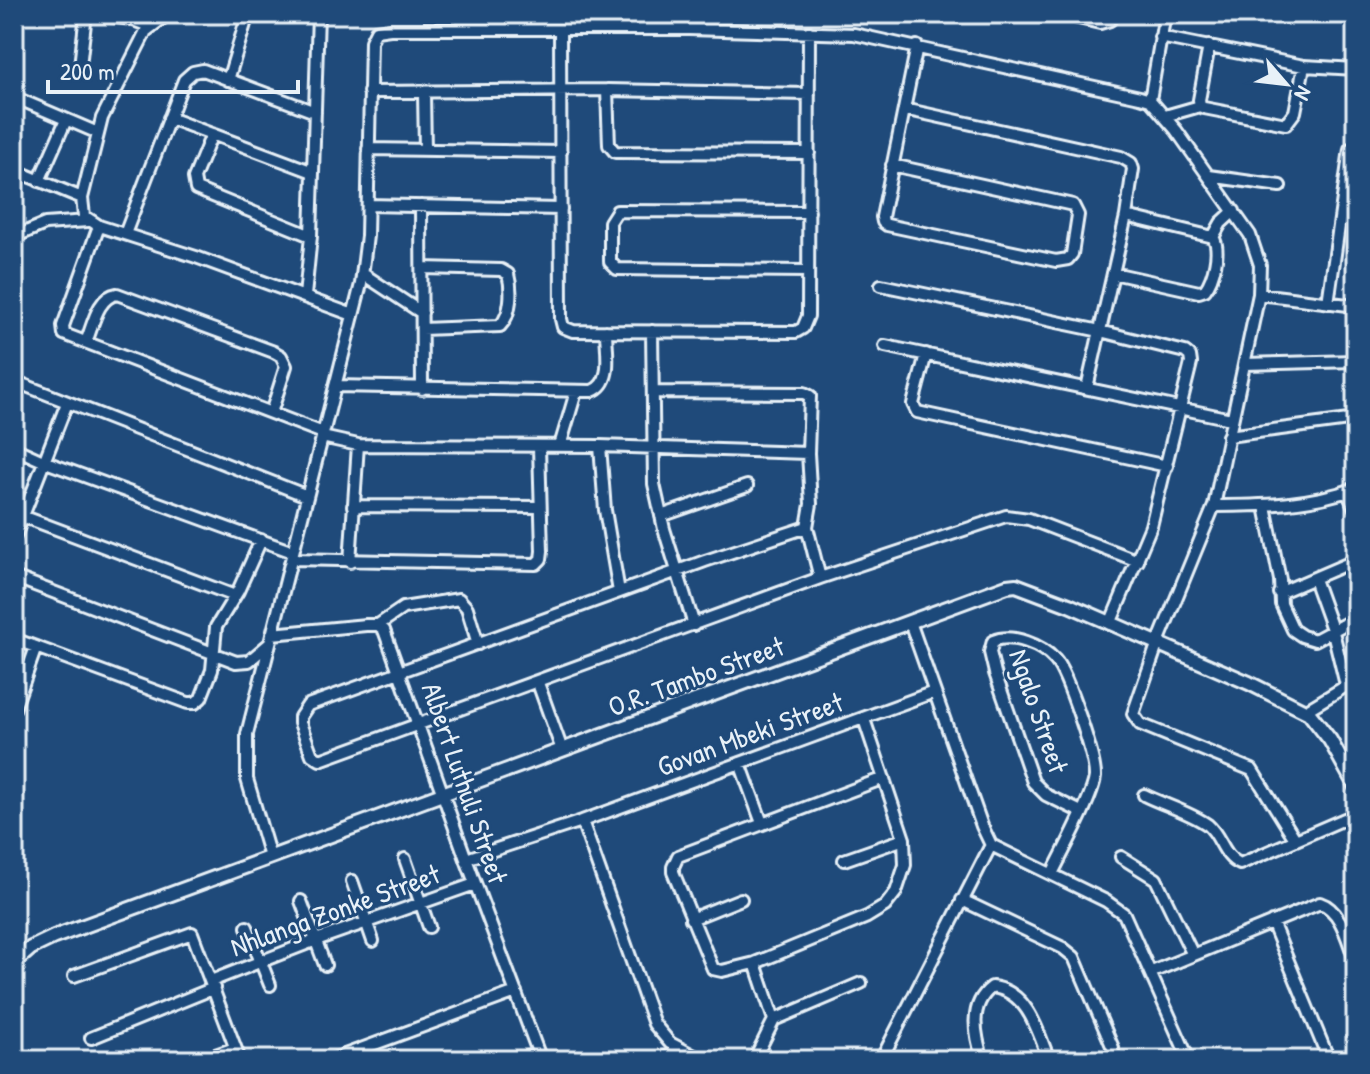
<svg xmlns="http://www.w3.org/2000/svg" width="1370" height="1074" viewBox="0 0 1370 1074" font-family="'Patrick Hand',sans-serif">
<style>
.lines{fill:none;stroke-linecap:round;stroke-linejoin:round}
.minor-casing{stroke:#e8f1f8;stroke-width:16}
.tertiary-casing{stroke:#e8f1f8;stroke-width:18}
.minor{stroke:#1f4a7a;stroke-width:10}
.tertiary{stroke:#1f4a7a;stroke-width:12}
.labels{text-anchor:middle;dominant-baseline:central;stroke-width:6;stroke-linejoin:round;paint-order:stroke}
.street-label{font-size:28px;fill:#e8f1f8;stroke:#1f4a7a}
</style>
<rect width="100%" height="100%" fill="#1f4a7a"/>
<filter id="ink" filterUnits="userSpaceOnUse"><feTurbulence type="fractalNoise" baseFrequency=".0125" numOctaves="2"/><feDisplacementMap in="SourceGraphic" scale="16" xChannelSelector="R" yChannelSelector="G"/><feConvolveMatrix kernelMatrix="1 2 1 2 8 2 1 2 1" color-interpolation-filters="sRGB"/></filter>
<g filter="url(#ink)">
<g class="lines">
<defs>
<path id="minor" d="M97 14 131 19 149 26
M168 14 146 31 102 118 82 198 84 216 99 226 196 257 353 315
M1061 14 1100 23 1110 20 1113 14
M666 29V14
M560 30 561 319 563 327 573 331 796 332 803 328 808 316 809 32
M1160 37 1304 66 1356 69
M1209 46 1199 100 1200 106 1204 108 1286 124 1295 112 1304 66
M80 66 86 14
M228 80 248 14
M607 90 609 145 615 152 809 153
M369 92 607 90 809 94
M424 93 425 150
M14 97 98 133
M1150 100 1165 14
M904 109 1121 157 1131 163 1133 169 1126 216 1087 388
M1165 116 1200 106
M169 118 313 172
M212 134 194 178 196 189 311 236
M368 149 561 152
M892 165 1073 205 1078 215 1072 254 1068 259 1056 261 887 225 883 222 882 217 917 46
M14 170 82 198
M1209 176 1280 186
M39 181 66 120
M368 205 561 209
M421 206 422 389
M99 226 63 326 64 334 323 433
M125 234 184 80 193 72 203 70 315 112
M14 237 45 224 88 221
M1213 237 1221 223 1234 211
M422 268 501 270 508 274C512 289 512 314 500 326L422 329
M808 271 617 269 610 262V222L617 211 809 212
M1113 273 1199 292 1205 290C1214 278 1221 249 1213 237L1126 216
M363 274 422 313
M881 285 1100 331 1185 352 1190 356 1191 363 1151 526 1110 624
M1259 294 1356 306
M305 296 311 236 318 14
M1328 303 1350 149
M652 331 654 484 664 529 694 625
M86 342C93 326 97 297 117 294L274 352 281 356 286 366 271 413
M885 346 1231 419
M926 354 913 404 917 412 1167 466
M1245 364 1356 361
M14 381 307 496
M335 386 592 391C614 383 606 351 606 331
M653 392 804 393 810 396 808 453 811 504 807 527 820 578
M1228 436 1356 419
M322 437 358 445 600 446 808 453
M560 446 576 392
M600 446 605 510 619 592
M14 448 43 461 293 552
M1347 491 1356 511
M353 506 540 507
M1214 506C1262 506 1311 505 1356 488
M1265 506 1280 580 1281 604 1293 630 1302 636 1315 640 1356 618
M22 516 235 596
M661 516 747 486
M807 527 705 561 308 705 300 717V723L312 755 320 760 820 578 1006 516 1029 519 1138 561
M14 539 67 403
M292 559 536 564 541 559 542 551 539 447
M350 562 358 445
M14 577 236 662 249 661 269 644
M1314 579 1333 632 1346 685
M1279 593 1356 560
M378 625 403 608 459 599 467 608 478 644
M272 634 366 625H378L384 630 466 859 541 1060
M14 639 188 703H195L201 698 212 670 216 627 238 591 261 540
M538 683 562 750
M14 709 36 647
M1305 711 1356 680
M864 719 904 839 905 865 896 892 885 906 867 917 755 963 722 971 713 969 673 872V867L678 856 884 778
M740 763 762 823
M1144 795C1164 805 1190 812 1208 825 1221 836 1223 857 1240 864L1356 814
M582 821 654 1024 670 1043 702 1060
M991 845 1106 901 1124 914 1189 1060
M270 857 247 779V734L361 284 367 236 371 41 376 31 390 29H689L854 34 1140 97 1150 100 1176 130 1250 235 1260 265 1259 294 1214 506 1157 645 1133 714 1140 724 1252 770 1295 839
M1121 857 1156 879 1193 955
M405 859 429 927
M466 859 582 821 934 692
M844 860 904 839
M1052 874C1062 853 1093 797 1095 777 1096 759 1067 673 1055 660 1042 645 1012 633 993 641L990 652 995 673 1033 782 1046 795 1081 812
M352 881 373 941
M962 900 1063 948 1074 957 1113 1048V1060
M301 901 325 965
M691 919 741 899
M1272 922 1329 1060
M247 927 270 985
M1152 972 1320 903C1342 910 1348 943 1356 962
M74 976 192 933 240 1060
M211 981 316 940 475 884
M774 1020 861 983
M91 1038 214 988
M201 1060 235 1048
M331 1060 516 992
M520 1060 538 1054
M659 1060 682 1050
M754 1060 774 1020 755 963
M881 1060 991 845 982 826 910 622
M983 1060C975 1035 968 1005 992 987 1028 991 1038 1032 1049 1060"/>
<path id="tertiary" d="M14 963 31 948 54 937 1007 586 1016 585 1069 605 1249 683 1309 713 1330 740 1356 787"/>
</defs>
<use href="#minor" class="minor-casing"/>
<use href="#tertiary" class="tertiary-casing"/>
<use href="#minor" class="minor"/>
<use href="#tertiary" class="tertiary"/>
</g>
</g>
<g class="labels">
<g class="street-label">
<text transform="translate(696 676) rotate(-20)">O.R. Tambo Street</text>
<text transform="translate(1039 711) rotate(71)">Ngalo Street</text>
<text transform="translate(750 734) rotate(-20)">Govan Mbeki Street</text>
<text transform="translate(465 783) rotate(71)">Albert Luthuli Street</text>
<text transform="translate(335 910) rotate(-20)">Nhlanga Zonke Street</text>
</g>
</g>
<rect width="1370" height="1074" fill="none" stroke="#1f4a7a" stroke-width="48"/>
<rect x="24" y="24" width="1322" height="1026" fill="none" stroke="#e8f1f8" stroke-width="3" filter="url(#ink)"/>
<g transform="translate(1286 84) rotate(118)" stroke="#1f4a7a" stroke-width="6" paint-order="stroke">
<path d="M0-6L14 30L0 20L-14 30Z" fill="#e8f1f8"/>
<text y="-12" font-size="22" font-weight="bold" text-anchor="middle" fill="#e8f1f8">N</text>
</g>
<path d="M48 80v12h250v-12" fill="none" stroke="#e8f1f8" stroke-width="4"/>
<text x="60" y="80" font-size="24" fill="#e8f1f8" stroke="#1f4a7a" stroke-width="6" paint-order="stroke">200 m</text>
</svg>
